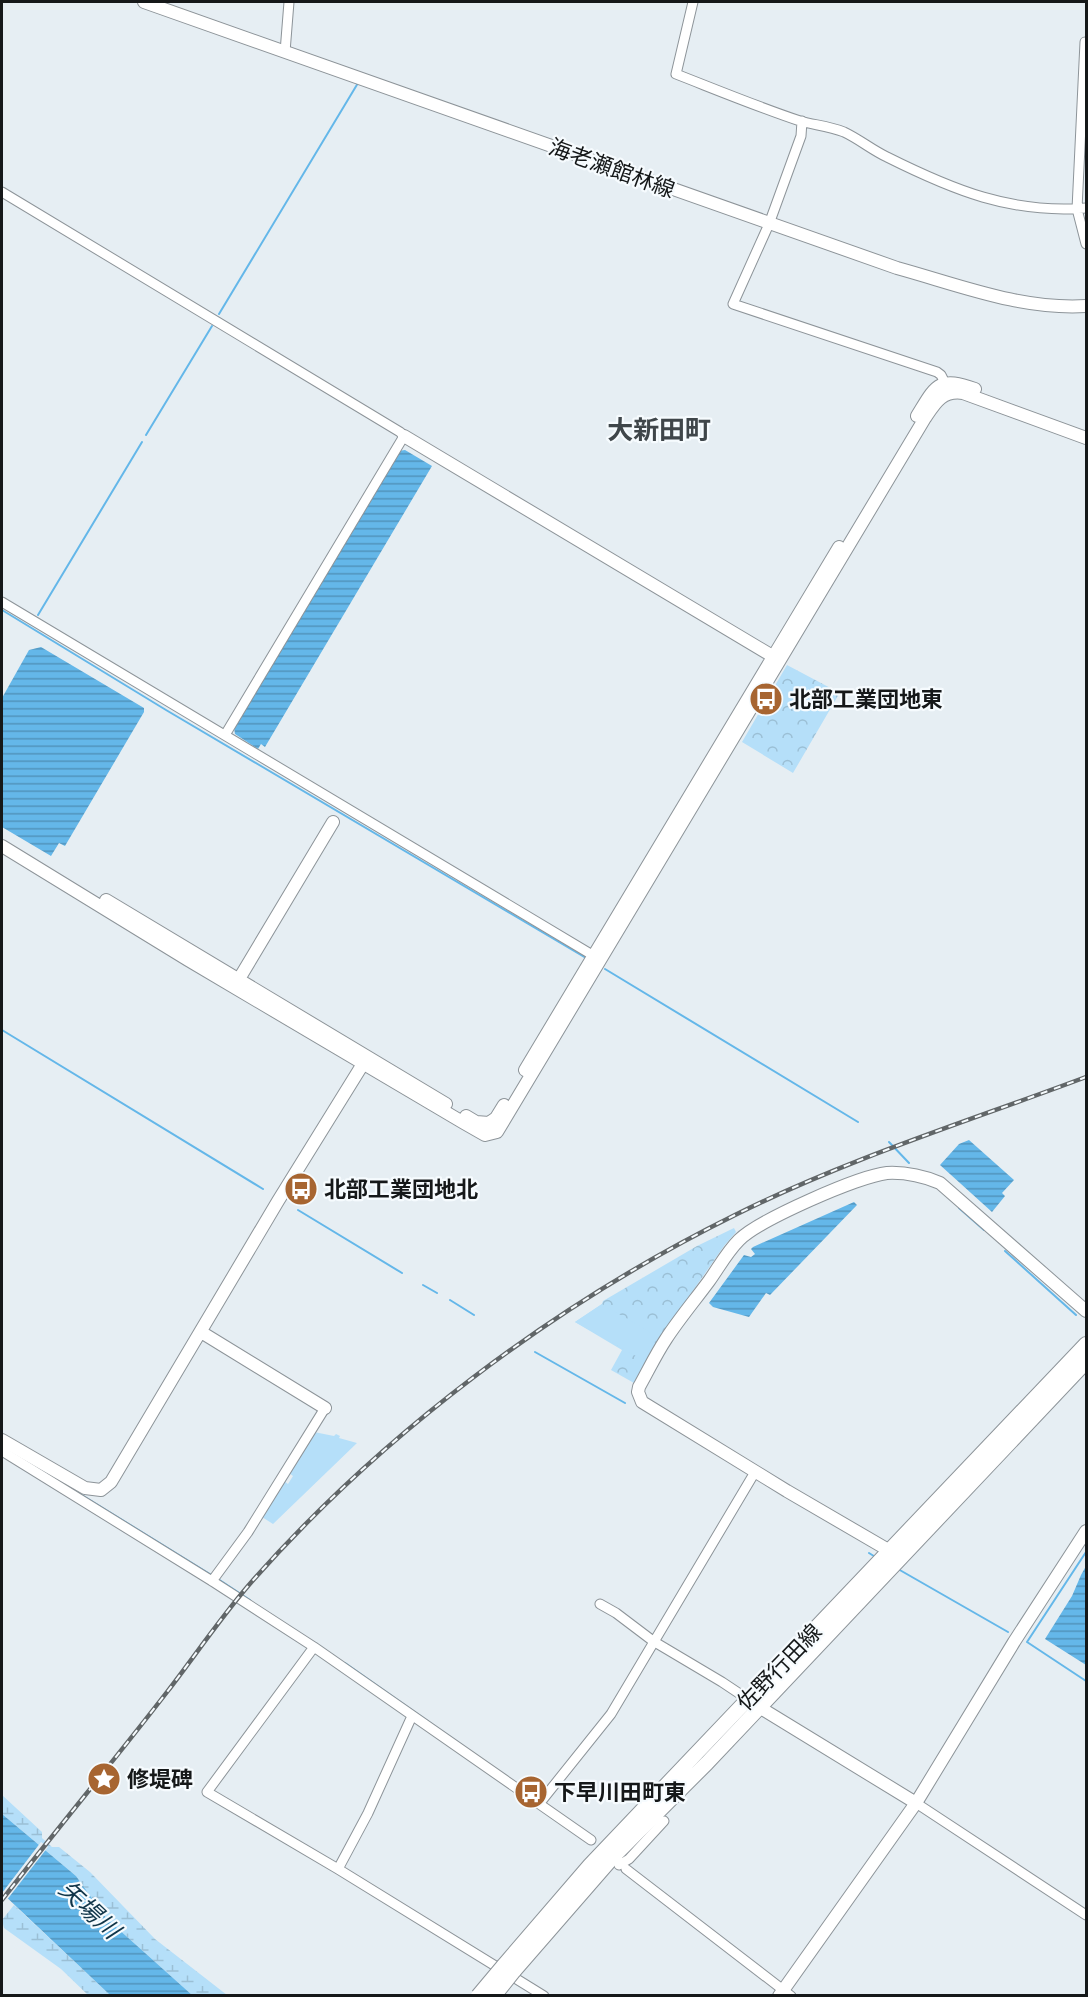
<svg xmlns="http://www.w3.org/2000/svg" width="1088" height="1997" viewBox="0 0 1088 1997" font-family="'Titillium Web','Noto Sans JP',sans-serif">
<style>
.forest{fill:url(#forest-crowns)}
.wetland{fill:url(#wetland-marsh)}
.garden{fill:#b5dff9}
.water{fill:url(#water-rules)}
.pier{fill:#e6eef3}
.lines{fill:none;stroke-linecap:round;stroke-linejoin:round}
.stream{stroke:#64b7e9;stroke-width:2}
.street-casing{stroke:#8d9499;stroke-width:11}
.secondary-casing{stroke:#8d9499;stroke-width:14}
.primary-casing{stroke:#8d9499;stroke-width:16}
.street{stroke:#fff;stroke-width:9}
.secondary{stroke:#fff;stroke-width:12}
.primary{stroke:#fff;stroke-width:14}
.rail-casing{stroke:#616668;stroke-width:4.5}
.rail{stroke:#f6fbfe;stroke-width:2;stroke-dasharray:7;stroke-linecap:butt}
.primary-bridge-casing{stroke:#8d9499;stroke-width:16;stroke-linecap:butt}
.primary-bridge{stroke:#fff;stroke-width:14}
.labels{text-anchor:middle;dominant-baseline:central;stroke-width:4.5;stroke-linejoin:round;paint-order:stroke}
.street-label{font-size:22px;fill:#151819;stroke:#f6fbfe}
.poi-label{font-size:22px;font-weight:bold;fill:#151819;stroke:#f6fbfe;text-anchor:start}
.water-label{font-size:24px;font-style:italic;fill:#103549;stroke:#f6fbfe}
.quarter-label{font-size:26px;font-weight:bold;fill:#3f464a;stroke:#f6fbfe}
</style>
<defs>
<pattern id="forest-crowns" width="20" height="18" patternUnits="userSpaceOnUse" patternTransform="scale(1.5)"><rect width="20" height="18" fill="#b5dff9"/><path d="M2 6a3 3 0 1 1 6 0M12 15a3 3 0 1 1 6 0" fill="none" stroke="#9bbfd5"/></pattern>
<pattern id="wetland-marsh" width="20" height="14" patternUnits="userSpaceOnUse" patternTransform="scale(1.5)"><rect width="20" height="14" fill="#b5dff9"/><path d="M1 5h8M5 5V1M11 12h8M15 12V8" fill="none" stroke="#9bbfd5"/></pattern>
<pattern id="water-rules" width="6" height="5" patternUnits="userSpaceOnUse" patternTransform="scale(1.5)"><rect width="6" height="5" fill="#64b7e9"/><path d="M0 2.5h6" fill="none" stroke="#5194bc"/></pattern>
</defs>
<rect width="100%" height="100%" fill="#e6eef3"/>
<path class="forest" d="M787 665 838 692 839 694 793 773 742 742Z
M734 1228 736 1232 724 1246 658 1341 634 1383 611 1370 622 1350 575 1322 602 1304 603 1301 697 1246Z"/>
<path class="wetland" d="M2 1795 42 1832V1838L52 1847H59L90 1872 155 1939 227 1995H192L106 1918 76 1876 2 1814Z
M14 1905 110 1995H88L61 1969 4 1928 2 1920Z"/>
<path class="garden" d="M602 1304 658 1337 643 1360 575 1322Z
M314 1432 334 1436 336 1434 340 1436 339 1438 357 1443 273 1524 262 1517 284 1481 288 1484 293 1476 289 1473Z"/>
<path class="water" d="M405 450 432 466 265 747 261 744 258 749 235 734 234 728 398 451Z
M41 647 144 708V712L65 846 59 843 51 856 2 827V698L29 650Z
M969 1140 1014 1180 1002 1193 1005 1196 992 1212 940 1165 959 1144Z
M854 1202 857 1205 770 1295 766 1293 749 1317 713 1307 709 1303 744 1255 751 1257 755 1254 751 1249 753 1247Z
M1086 1566V1665L1045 1639 1072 1596 1081 1575Z
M2 1814 76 1876 106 1918 192 1995H110L2 1893Z"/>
<path class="pier" d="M41 1842 48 1847 6 1901 2 1898V1893Z"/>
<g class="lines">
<path class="stream" d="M219 314 358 83
M146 435 212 326
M2 610 166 710 586 958
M38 615 142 442
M605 969 858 1122
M2 1030 263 1189
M889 1142 909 1163
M959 1208 984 1230
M298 1210 402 1273
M1005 1251 1076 1315
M423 1285 437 1293
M450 1300 474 1315
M535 1352 625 1403
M72 1489 213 1576
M1086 1552 1027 1642 1086 1681
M869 1553 877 1558
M898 1569 1008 1632
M218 1579 250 1600
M345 1663 463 1746"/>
<defs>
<path id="street" d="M693 2 676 74C717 90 758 107 800 121 814 125 829 126 844 132 859 139 872 150 887 157 953 190 1011 214 1086 208
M1086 42H1085L1077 209 1086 244
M285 52 289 2
M802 121 801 136 769 224 733 304 937 372 941 375 945 383
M2 192 400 432 404 436 225 735
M2 602 599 959
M2 1451 212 1581 314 1647 591 1840
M212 1581 248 1532 325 1408
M600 1604 616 1613 653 1641 722 1682 752 1702
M314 1647 207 1792 338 1869 544 1996
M916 1803 1086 1915
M539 1804 611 1714 755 1472
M614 1856 618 1860 619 1865 629 1859 664 1821
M338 1869 368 1813 412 1716
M626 1869 791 1996"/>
<path id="secondary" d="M144 2 897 268C959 285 1021 310 1086 306
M917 416C936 385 938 376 975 389
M404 436 779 660
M2 846 188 960 464 1123 485 1135 497 1132 925 418C935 403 942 390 963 393L1086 438
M106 900 446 1104
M236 984 333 822
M525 1070 839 547
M466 1116 476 1122 489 1123 496 1118 504 1105
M201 1332 325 1408
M2 1440 85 1488 101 1490 111 1482 278 1201 366 1059
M890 1551 787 1491 642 1402 638 1392 639 1387C648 1371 656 1354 666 1339 679 1319 695 1300 709 1281 719 1267 727 1252 739 1240 759 1220 859 1176 887 1173 907 1172 923 1176 940 1183L1086 1311
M759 1707 916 1803
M779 1996 916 1803 1014 1642 1086 1531"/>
<path id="primary" d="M504 1965 590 1865 1086 1344
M514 1971 614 1856 707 1763 1086 1362"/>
</defs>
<use href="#street" class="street-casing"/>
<use href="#secondary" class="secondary-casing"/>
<use href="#primary" class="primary-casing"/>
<use href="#street" class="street"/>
<use href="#secondary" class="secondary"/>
<use href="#primary" class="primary"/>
<defs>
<path id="rail" d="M2 1900C56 1830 113 1762 167 1692 194 1657 219 1620 248 1586 380 1435 555 1304 735 1215 847 1159 969 1121 1086 1077"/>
</defs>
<use href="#rail" class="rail-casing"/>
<use href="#rail" class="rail"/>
<defs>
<path id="primary-bridge" d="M478 1996 504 1965
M494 1996 514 1971"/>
</defs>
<use href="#primary-bridge" class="primary-bridge-casing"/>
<use href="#primary-bridge" class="primary-bridge"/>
</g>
<defs>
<symbol id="bus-disc" viewBox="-11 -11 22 22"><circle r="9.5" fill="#a76531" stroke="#f6fbfe"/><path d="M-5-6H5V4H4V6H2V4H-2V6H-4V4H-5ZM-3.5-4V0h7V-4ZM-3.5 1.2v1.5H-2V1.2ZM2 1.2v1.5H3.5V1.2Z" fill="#fff"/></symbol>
<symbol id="sight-disc" viewBox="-11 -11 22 22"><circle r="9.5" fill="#a76531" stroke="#f6fbfe"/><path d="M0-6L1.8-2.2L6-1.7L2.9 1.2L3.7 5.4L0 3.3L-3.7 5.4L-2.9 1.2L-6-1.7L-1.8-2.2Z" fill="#fff"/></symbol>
</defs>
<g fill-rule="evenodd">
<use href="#bus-disc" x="747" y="680" width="38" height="38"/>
<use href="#bus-disc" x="282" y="1170" width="38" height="38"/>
<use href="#sight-disc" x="85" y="1760" width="38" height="38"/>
<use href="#bus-disc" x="512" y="1773" width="38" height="38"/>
</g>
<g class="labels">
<g class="street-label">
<text transform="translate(612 168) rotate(20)">海老瀬館林線</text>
<text transform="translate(779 1667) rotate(-46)">佐野行田線</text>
</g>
<g class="poi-label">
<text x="789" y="699">北部工業団地東</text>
<text x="324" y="1189">北部工業団地北</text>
<text x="127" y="1779">修堤碑</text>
<text x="554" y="1792">下早川田町東</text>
</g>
<g class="water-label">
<text transform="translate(90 1909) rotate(43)">矢場川</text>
</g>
<g class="quarter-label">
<text x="659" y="429">大新田町</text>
</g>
</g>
<rect width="1088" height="1997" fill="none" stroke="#151819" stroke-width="6"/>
</svg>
